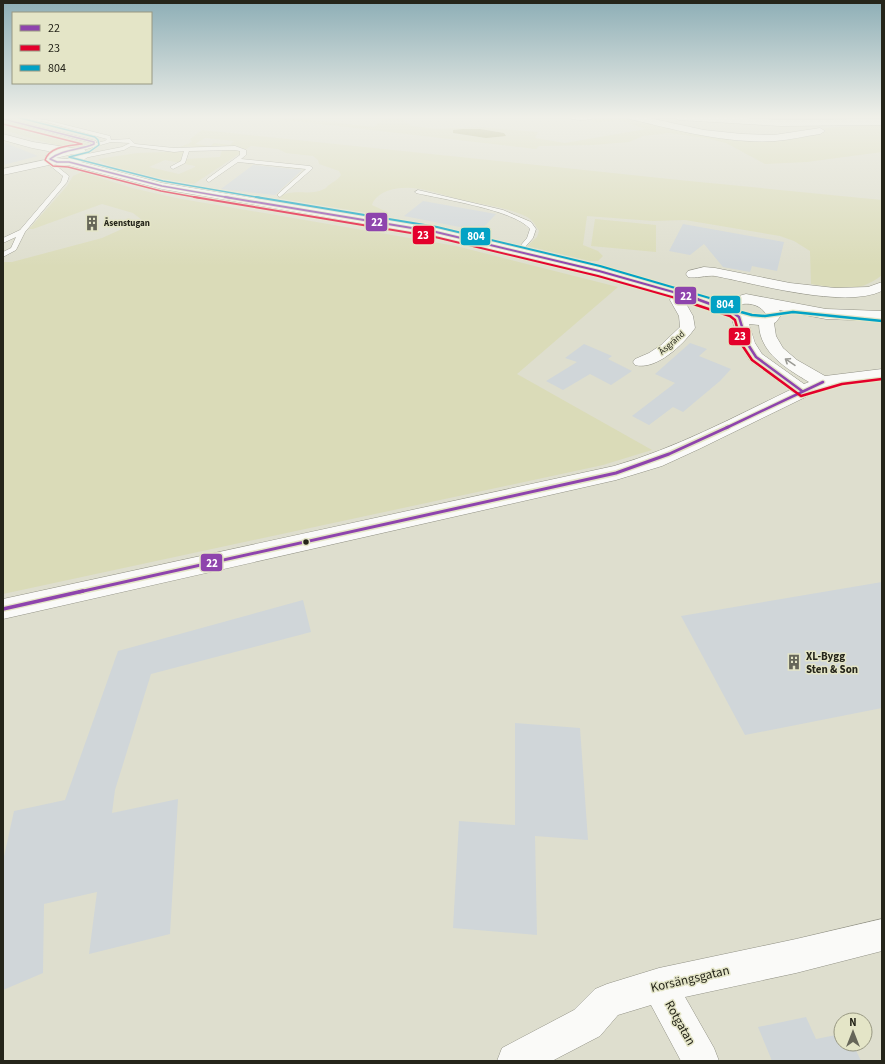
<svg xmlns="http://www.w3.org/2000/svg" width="885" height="1064" viewBox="0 0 885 1064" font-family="'Source Sans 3',sans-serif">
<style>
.green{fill:#dadbb8;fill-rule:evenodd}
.water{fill:#a5a56a}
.building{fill:#d0d6d9}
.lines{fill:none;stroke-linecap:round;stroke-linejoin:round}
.lane-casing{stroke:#929286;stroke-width:1}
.street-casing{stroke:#929286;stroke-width:1}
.secondary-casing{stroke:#929286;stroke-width:1}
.lane{fill:#fafaf8;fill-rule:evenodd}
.street{fill:#fafaf8;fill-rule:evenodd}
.secondary{fill:#fafaf8;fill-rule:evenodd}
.bus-1-far4-casing{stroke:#e4e5c7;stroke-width:3}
.bus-1-far3-casing{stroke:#e4e5c7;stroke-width:4}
.bus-1-far2-casing{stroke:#e4e5c7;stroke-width:5}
.bus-1-far1-casing{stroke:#e4e5c7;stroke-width:6}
.bus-1-casing{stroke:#e4e5c7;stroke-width:6}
.bus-2-far2-casing{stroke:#e4e5c7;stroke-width:3}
.bus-2-far1-casing{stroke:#e4e5c7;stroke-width:4}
.bus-2-casing{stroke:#e4e5c7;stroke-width:5}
.bus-3-far2-casing{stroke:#e4e5c7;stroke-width:3}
.bus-3-far1-casing{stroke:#e4e5c7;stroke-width:4}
.bus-3-casing{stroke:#e4e5c7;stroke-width:5}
.bus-1-far4{stroke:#8e44ad;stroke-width:1.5}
.bus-1-far3{stroke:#8e44ad;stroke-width:2}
.bus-1-far2{stroke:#8e44ad;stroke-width:2.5}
.bus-1-far1{stroke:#8e44ad;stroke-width:3}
.bus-1{stroke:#8e44ad;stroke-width:3.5}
.bus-2-far2{stroke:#e4002b;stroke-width:1.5}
.bus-2-far1{stroke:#e4002b;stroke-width:2}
.bus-2{stroke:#e4002b;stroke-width:2.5}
.bus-3-far2{stroke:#02a2c5;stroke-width:1.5}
.bus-3-far1{stroke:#02a2c5;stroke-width:2}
.bus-3{stroke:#02a2c5;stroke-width:2.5}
.oneway{stroke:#9a9a94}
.bus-dot{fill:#25251a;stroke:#e4e5c7;stroke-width:1.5}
.labels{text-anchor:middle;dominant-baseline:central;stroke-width:3;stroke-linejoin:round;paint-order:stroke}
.far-poi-label{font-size:9px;font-weight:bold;fill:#25251a;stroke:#e4e5c7;text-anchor:start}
.far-street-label{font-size:9px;fill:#25251a;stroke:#e4e5c7}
.poi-label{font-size:11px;font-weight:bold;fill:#25251a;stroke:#e4e5c7;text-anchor:start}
.near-street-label{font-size:13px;fill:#25251a;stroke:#e4e5c7}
.line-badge{stroke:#e4e5c7;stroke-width:1.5}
.badge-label{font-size:11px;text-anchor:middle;font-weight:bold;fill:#fff}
</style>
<rect width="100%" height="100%" fill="#dedece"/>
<path class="green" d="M259 117H286L374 127 385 117C396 117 404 116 411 126L438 129 478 127 538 132 535 138 565 143 646 129 619 120 595 123 590 119 594 118H632L741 138 824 131 825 128 882 124V152L807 162 765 164 726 143 706 138 669 133 643 136 629 142 593 145 539 146 536 149ZM462 129H480L504 133 476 137 453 133V130Z
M3 123H11L88 144C75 155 20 134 3 130Z
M202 130 679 180 882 200V275C859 294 838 288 811 284L810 251 794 241 780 236 685 220 653 221 587 216 583 245 598 251 603 256 598 261H590L527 246 537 237 539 231C536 226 533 220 527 217 507 207 484 205 462 200 444 196 422 186 403 188 392 188 376 193 372 205L387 212 388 214 386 216 277 198C292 187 310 197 324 189 326 189 327 186 329 185 334 181 337 181 341 175L339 171 319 164 318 160 313 156 286 153 278 149 251 146 194 184C175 181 110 171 98 159L137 153 167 152 190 143 192 141 190 139ZM205 138 234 141 230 145 214 143 210 146 195 144ZM222 150 220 157 185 159 187 151ZM165 160 195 166V167L179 174 149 167Z
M82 172 132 188 176 198 456 246 618 287 517 374 652 450 603 465 3 594V262H12L102 238 142 220 133 213 102 204 33 229H29L67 186 73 176Z
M595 219 656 225V252L591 246Z"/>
<path class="water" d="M462 129H480L504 133 506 136 486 138 453 133V130Z"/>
<path class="building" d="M3 142 38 156 3 165Z
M253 165 302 170 275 195 221 189Z
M423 201 496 214 480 231 404 216Z
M683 224 784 242 777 271 752 266 750 272 723 267 704 244 690 255 669 251Z
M690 343 707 349 699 356 731 369 720 381 683 412 673 407 649 425 632 416 675 383 655 374Z
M584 344 612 356 608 359 632 371 611 385 590 374 563 390 546 381 577 362 565 358Z
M882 582V708L745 735 681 616Z
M303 600 311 632 151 674 115 790 112 813 178 799 170 934 89 954 97 892 44 904 43 973 3 990V861L14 811 65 800 118 651Z
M515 723 580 728 588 840 535 836 537 935 453 928 459 821 515 825Z
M806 1017 816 1039 841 1034V1044H853L861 1061H772L758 1027Z"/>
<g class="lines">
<defs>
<path id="lane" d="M24 117 46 120 110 136 111 140 130 139 135 144 174 148 235 146 246 150V155L241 159 310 166 313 168 280 197 278 196V194L306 169 238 162 209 182 207 181V179L240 155V151L235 150 189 151 185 163 173 169 170 167 181 161 184 151 174 152 131 146 124 150 84 158 82 157V155L122 147 130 143 111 142 73 153 70 151 71 150 89 145 92 143 3 120V118L96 141V143L105 141 107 139 46 122 24 119Z
M52 160H56L54 164 69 176 67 182 25 232 16 250 3 257V252L11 248 16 237 3 243V238L20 230 61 182 63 176 48 164Z
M418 190 503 210 531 222 536 229 533 238 520 253H516V251L527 238 530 229C515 210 441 199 416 193L415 192Z"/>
<path id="street" d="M568 117H595C590 121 573 121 568 117Z
M629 117H645L704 130 742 134 774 135 820 128 825 131 820 134C805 136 790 140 775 141 728 144 675 130 630 119Z
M54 158 59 161 58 163 3 175V169Z
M704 267 715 268 790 283 835 288 868 287 882 282V291C844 309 757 284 715 276 706 275 696 279 688 277L686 274 688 271Z
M678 290 683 291 685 294 684 300 693 316 695 328C684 344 656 371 635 365L633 362 635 359 649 353 661 345 680 327 679 316 670 300 673 291Z
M882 919V951L796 973 685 997 714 1048 719 1061H681L651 1005 618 1015 600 1036 552 1061H497L502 1048 574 1010 595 989 607 984 659 968 796 939Z"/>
<path id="secondary" d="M674 117H727L781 120 882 119V125L781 126 679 120Z
M3 134 33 142 85 150 89 156 81 162 162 183 436 228 604 268 709 298 723 303 735 297 746 294 826 309 882 311V321L826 319 779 310 782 314 776 322 774 323 776 336 783 348 797 360 825 376 882 369V379L828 386 699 449 662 466 616 480 3 619V599L614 466C676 448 732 418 790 390L750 361 739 343 732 319 727 315 699 304 595 274 436 236 162 189 68 165C60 166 50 165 45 159L46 155 53 152 32 148 3 140ZM73 154 78 155 67 159 56 158ZM743 304C752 303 761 306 766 314L764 316 744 314 737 307ZM749 324 759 325C760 353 787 369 809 382L804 384 762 354 755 343Z"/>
</defs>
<use href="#lane" class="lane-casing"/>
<use href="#street" class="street-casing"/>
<use href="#secondary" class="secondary-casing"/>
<use href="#lane" class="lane"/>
<use href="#street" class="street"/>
<use href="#secondary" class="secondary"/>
<defs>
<path id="bus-1-far4" d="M3 119 94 142V144C80 150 63 149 50 159L57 162H69L162 186 231 198"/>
<path id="bus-1-far3" d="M225 197 436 232 599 271 698 299"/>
<path id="bus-1-far2" d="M694 298 732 312 739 317 747 343 756 357 802 391
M726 428 823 382"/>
<path id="bus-1-far1" d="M79 592 616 473 669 454 728 427"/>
<path id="bus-1" d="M3 609 83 591"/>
<path id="bus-2-far2" d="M3 124 82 144C69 146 50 146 45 160L53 166 68 167 161 191 200 198"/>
<path id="bus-2-far1" d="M194 197 435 237 598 276 679 299"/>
<path id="bus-2" d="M675 298 730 316 735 320 742 345 752 360 801 396 842 384 882 379"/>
<path id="bus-3-far2" d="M16 117 95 137 98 140 99 145 89 152 69 157 163 181 262 198"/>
<path id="bus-3-far1" d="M256 197 437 227 600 266 713 299"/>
<path id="bus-3" d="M710 298 741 312 752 315 765 316 793 312 882 321"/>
</defs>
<use href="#bus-1-far4" class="bus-1-far4-casing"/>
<use href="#bus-1-far3" class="bus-1-far3-casing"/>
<use href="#bus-1-far2" class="bus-1-far2-casing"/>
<use href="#bus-1-far1" class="bus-1-far1-casing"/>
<use href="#bus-1" class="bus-1-casing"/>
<use href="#bus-2-far2" class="bus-2-far2-casing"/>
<use href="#bus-2-far1" class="bus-2-far1-casing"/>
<use href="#bus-2" class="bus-2-casing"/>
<use href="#bus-3-far2" class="bus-3-far2-casing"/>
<use href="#bus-3-far1" class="bus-3-far1-casing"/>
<use href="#bus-3" class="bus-3-casing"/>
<use href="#bus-1-far4" class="bus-1-far4"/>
<use href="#bus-1-far3" class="bus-1-far3"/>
<use href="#bus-1-far2" class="bus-1-far2"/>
<use href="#bus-1-far1" class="bus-1-far1"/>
<use href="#bus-1" class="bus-1"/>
<use href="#bus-2-far2" class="bus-2-far2"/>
<use href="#bus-2-far1" class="bus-2-far1"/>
<use href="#bus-2" class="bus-2"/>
<use href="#bus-3-far2" class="bus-3-far2"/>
<use href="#bus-3-far1" class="bus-3-far1"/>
<use href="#bus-3" class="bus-3"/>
</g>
<defs><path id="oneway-shaft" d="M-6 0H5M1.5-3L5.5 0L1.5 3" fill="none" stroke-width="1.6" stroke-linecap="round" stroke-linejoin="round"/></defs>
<use class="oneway" href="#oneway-shaft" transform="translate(790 362) rotate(-146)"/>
<linearGradient id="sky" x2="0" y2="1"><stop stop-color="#8daeb6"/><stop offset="0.44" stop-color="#f0f0e9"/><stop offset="1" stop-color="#f0f0e9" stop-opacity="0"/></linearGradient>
<rect width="885" height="266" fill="url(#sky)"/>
<defs>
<symbol id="building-bare" viewBox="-9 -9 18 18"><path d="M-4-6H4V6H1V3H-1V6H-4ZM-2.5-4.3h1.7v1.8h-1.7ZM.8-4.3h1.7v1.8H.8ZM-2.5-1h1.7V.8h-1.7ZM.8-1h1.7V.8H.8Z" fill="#666659" stroke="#e4e5c7" stroke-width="2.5" paint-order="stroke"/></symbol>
</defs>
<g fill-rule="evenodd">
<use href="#building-bare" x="81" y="212" width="22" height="22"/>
<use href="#building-bare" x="783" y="651" width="22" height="22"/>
</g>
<circle class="bus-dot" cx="306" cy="542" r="3.5"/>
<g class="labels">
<g class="far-poi-label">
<text x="104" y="223">Åsenstugan</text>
</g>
<g class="far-street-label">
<text transform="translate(672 343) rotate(-41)">Åsgränd</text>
</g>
<g class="poi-label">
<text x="806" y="656">XL-Bygg<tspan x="806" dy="13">Sten &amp; Son</tspan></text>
</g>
<g class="near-street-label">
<text transform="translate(690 979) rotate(-13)">Korsängsgatan</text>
<text transform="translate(680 1023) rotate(61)">Rotgatan</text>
</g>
</g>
<g class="line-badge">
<rect x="365" y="212" width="23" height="20" rx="4" fill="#8e44ad"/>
<rect x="412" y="225" width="23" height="20" rx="4" fill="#e4002b"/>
<rect x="460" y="227" width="31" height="19" rx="4" fill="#02a2c5"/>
<rect x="674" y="286" width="23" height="19" rx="4" fill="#8e44ad"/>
<rect x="710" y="295" width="31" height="19" rx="4" fill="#02a2c5"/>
<rect x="728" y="327" width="23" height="19" rx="4" fill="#e4002b"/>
<rect x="200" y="553" width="23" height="19" rx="4" fill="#8e44ad"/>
</g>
<g class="badge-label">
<text x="377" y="226">22</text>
<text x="423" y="239">23</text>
<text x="476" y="240">804</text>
<text x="686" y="300">22</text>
<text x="725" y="308">804</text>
<text x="740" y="340">23</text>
<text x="212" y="567">22</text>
</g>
<rect width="885" height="1064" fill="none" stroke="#25251a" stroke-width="8"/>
<rect x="12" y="12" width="140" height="72" fill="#e4e5c7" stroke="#989882"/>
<rect x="20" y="25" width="20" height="6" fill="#8e44ad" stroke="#989882"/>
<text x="48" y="32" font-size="12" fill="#25251a">22</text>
<rect x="20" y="45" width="20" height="6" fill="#e4002b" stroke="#989882"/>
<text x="48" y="52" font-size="12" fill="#25251a">23</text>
<rect x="20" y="65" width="20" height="6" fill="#02a2c5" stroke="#989882"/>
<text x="48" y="72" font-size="12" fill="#25251a">804</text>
<g transform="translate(853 1032)"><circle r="19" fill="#e4e5c7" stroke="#989882"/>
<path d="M0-3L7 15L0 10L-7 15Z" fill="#666659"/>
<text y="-6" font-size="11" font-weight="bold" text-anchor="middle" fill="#25251a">N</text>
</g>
</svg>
